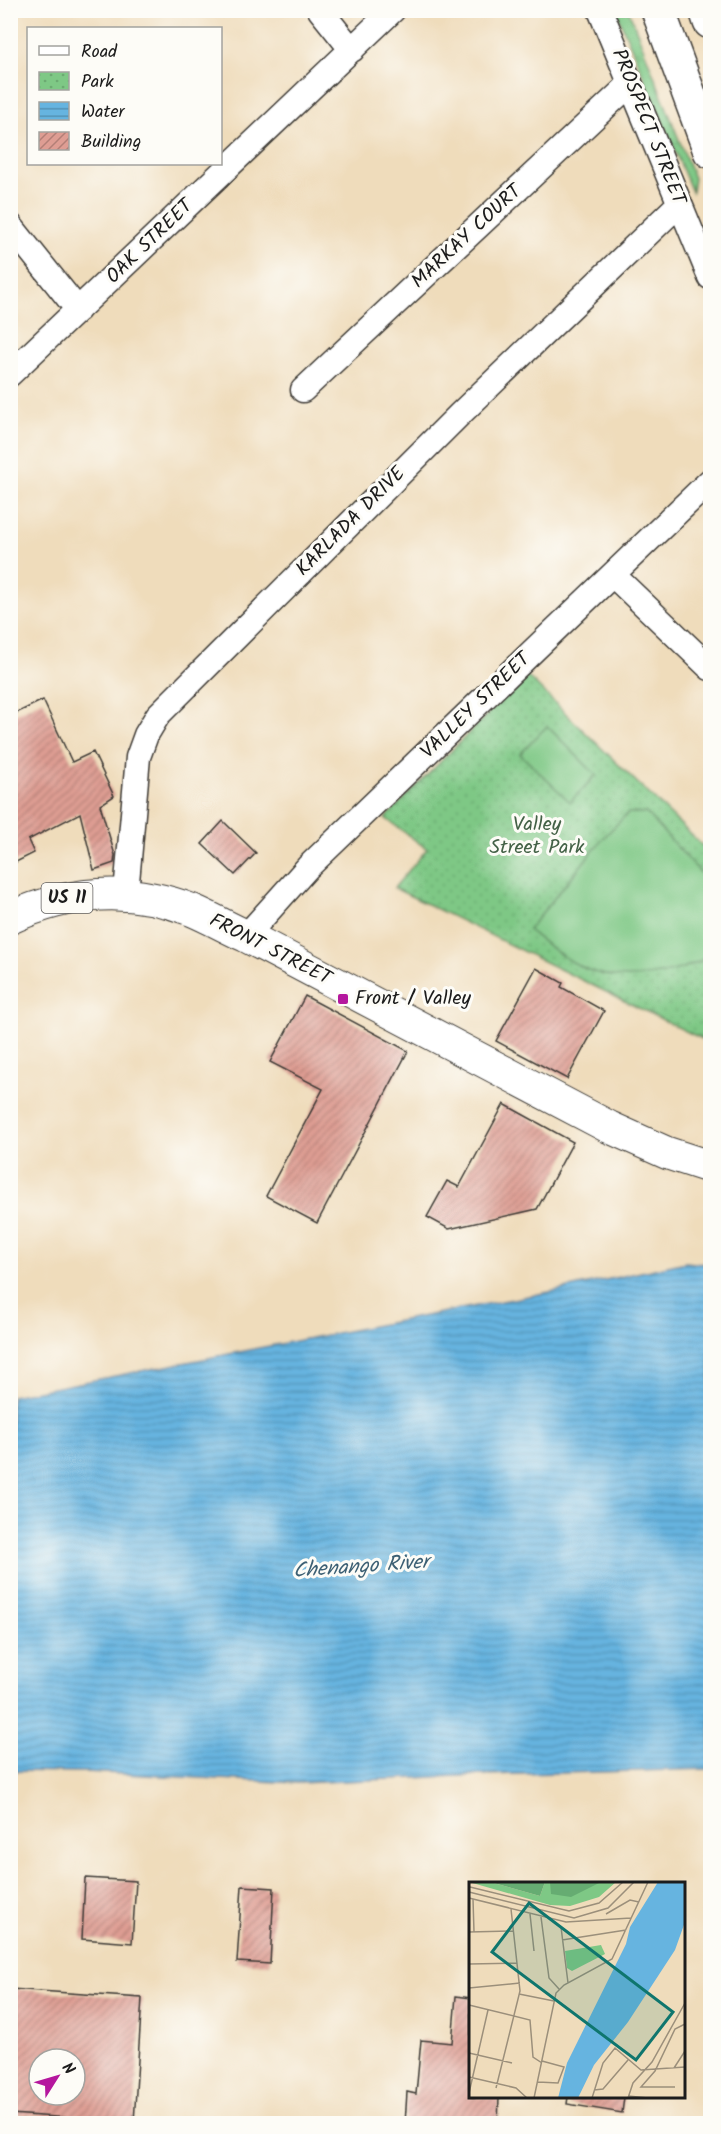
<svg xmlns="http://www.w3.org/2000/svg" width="721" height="2134" viewBox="0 0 721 2134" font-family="Kalam,sans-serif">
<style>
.grass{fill:url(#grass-tufts);stroke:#4d7250;stroke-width:1.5}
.park{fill:url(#park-dots);stroke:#4d7250;stroke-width:1.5}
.garden{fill:#7ec885;stroke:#4d7250;stroke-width:1.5}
.water{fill:url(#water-rules);stroke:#41687e;stroke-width:1.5}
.building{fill:url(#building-hatch);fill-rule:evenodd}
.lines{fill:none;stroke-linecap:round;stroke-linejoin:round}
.minor-casing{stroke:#3c3934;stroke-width:27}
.major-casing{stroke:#3c3934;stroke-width:34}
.highway-casing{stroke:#3c3934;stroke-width:36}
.minor{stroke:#fff;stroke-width:24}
.major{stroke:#fff;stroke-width:32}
.highway{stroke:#fff;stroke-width:33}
.poi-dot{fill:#b5179e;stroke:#fdfcf7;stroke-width:2}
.labels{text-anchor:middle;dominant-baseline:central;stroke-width:6;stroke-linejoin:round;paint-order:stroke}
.shield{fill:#fdfcf7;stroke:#605f5e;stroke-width:1.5}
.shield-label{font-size:18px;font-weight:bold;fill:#1c1c1c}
.street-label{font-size:20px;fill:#1c1c1c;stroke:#fdfcf7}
.park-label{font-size:20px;fill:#436146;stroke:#fdfcf7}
.poi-label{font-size:20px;fill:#1c1c1c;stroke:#fdfcf7;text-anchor:start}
.water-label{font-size:21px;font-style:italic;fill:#3d6074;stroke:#fdfcf7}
.inset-road{fill:none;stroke:#9b8f7b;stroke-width:1.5}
.view{fill:#0f766e;fill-opacity:0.15;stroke:#0f766e;stroke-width:3}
.inset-edge{fill:none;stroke:#1c1c1c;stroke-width:3}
</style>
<defs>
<pattern id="grass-tufts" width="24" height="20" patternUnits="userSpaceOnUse" patternTransform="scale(1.5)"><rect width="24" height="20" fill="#7ec885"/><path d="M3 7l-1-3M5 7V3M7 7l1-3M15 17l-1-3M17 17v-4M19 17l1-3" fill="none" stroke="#6cab72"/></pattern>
<pattern id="park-dots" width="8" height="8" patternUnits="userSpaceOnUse" patternTransform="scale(1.5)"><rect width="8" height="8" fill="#7ec885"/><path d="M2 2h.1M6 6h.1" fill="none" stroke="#6cab72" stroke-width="1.8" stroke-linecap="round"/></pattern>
<pattern id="water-rules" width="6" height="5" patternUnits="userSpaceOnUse" patternTransform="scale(1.5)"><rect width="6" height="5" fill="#66b4e0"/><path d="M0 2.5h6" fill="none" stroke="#5392b5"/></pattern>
<pattern id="building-hatch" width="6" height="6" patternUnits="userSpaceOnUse" patternTransform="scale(1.5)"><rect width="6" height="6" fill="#de9d93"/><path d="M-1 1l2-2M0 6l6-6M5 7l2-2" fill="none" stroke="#b37f77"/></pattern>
</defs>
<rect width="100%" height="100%" fill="#fdfcf7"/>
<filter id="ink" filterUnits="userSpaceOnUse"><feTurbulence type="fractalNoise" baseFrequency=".0167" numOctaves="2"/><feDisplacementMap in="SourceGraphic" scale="12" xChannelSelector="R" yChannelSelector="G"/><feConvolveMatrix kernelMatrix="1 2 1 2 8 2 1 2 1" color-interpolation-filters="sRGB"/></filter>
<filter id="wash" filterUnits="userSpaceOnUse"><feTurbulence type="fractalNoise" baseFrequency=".008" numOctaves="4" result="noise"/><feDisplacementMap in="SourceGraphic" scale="24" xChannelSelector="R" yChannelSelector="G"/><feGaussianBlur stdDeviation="1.35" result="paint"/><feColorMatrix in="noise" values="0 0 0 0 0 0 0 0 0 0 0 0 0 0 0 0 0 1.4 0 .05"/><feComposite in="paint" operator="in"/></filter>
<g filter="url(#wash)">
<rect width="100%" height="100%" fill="#efdcbb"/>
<path class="grass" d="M616 11H629L694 178 692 192Z"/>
<path class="park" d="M526 675 710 853V1043L394 888 427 849 385 818Z"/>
<path class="garden" d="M547 726 596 775 570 802 520 754Z
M628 813H646L710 883V956C677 975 622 985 586 969 564 959 546 944 528 930L606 835Z"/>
<path class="water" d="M710 1255V1769L480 1775 298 1783 86 1772 11 1771V1396L565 1289 686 1262 703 1264Z"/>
<g id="blocks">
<path class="building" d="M43 700 72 762 93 752 114 796 100 805 115 855 114 863 94 870 80 813 28 840 34 853 10 865V716Z
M223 821 256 853 235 875 202 844Z
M536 968 563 983 561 987 604 1011 567 1079 496 1041Z
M305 996 408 1051 317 1223 266 1196 323 1089 270 1062Z
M504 1104 573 1142 537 1209 449 1229 427 1217 447 1181 459 1187Z
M85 1878 136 1881 132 1943 82 1939Z
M242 1886 274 1888 270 1964 237 1962Z
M10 1989 142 1998 134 2122 10 2114ZM39 2059H75V2095H39Z
M456 1996 471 1998V2097H499L498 2124H405L407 2092 416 2094 421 2040 452 2043Z
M568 2097H624L622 2113 567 2104Z"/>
</g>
</g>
<g filter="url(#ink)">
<use href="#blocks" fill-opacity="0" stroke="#3c3934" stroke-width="1.5"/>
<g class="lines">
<defs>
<path id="minor" d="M320 10 352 50
M600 10 710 277
M10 225 78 310
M10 374 393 10
M303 390 630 84
M613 575 710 668
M126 893 138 757 146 735 158 715 460 414 679 204
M246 936 308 867 710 481"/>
<path id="major" d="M10 918C71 890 130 886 192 910 211 918 228 928 246 936L609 1127 667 1153 710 1167"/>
<path id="highway" d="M658 10 710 151
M706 10 710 22"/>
</defs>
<use href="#minor" class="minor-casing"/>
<use href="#major" class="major-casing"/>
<use href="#highway" class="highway-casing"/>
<use href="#minor" class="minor"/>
<use href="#major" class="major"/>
<use href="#highway" class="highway"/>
</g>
</g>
<rect class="poi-dot" x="337" y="993" width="12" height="12" rx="3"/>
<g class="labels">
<rect class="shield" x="41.5" y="883" width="51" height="30" rx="4.5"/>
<g class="shield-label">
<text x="67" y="898">US 11</text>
</g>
<g class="street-label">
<text transform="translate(648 127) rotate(68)">PROSPECT STREET</text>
<text transform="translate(467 237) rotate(-43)">MARKAY COURT</text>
<text transform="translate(150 242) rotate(-44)">OAK STREET</text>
<text transform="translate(351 522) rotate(-45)">KARLADA DRIVE</text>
<text transform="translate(476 706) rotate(-44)">VALLEY STREET</text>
<text transform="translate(270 950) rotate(27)">FRONT STREET</text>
</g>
<g class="park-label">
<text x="537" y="825">Valley<tspan x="537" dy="23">Street Park</tspan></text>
</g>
<g class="poi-label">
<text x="355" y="999">Front / Valley</text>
</g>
<g class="water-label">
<text transform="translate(361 1567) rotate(-4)">Chenango River</text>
</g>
</g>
<g transform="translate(469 1882)">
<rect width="216" height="216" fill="#efdcbb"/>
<path d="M0 0H21L71 14 76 0H147L130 15 101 24 81 23Z" fill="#7ec885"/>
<path d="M21 0H76L71 14ZM81 0H132L102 15 82 12Z" fill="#66ac72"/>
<path d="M132 63 136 72 103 89 98 86 96 69Z" fill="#7ec885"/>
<path d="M189 0H216V40L206 68 159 140 125 183 109 216H89L98 181 157 62 161 45Z" fill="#66b4e0"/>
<path class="inset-road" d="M1 5 100 29 130 21 154 0M0 10 105 36 139 26 165 0M0 16 97 40 162 36M4 17 5 50M61 32 65 69M137 32 161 18 170 20M72 35 80 96 90 107M92 45 99 101M0 50 45 49M93 58 157 48M0 82 48 81M0 106 51 101M50 112 85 119M0 123 61 138 64 175 73 181M0 171 43 181M205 186 216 169M0 195 47 206 58 216M69 200 89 201 95 185 73 179M206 205H172L186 189 206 147 216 142M27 206 51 109 42 27M125 208 134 207 159 178M0 211 19 128M159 214 179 216M65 216 87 111 95 103 143 77 179 0M123 216 134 181 146 166 172 188 216 185M159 216 164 201 183 180 216 121"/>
<path class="view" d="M60 21 204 130 167 178 23 70Z"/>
<rect width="216" height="216" class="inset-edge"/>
</g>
<rect width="721" height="2134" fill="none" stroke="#fdfcf7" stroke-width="36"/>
<rect x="27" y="27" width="195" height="138" fill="#fdfcf7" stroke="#a3a29f" stroke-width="1.5"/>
<rect x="39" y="46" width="30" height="9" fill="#ffffff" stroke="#a3a29f" stroke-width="1.5"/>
<text x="81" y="57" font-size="18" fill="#1c1c1c">Road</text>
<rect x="39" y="72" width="30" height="18" fill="url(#park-dots)" stroke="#a3a29f" stroke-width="1.5"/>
<text x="81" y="87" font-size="18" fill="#1c1c1c">Park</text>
<rect x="39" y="102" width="30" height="18" fill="url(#water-rules)" stroke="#a3a29f" stroke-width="1.5"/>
<text x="81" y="117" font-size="18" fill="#1c1c1c">Water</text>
<rect x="39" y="132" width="30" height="18" fill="url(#building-hatch)" stroke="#a3a29f" stroke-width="1.5"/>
<text x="81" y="147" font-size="18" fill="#1c1c1c">Building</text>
<g transform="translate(57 2077) rotate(53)"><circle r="28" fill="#fdfcf7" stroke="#a3a29f" stroke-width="1.5"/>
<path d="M0-4.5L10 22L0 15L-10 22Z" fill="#b5179e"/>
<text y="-9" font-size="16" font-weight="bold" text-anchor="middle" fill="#1c1c1c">N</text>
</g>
</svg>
